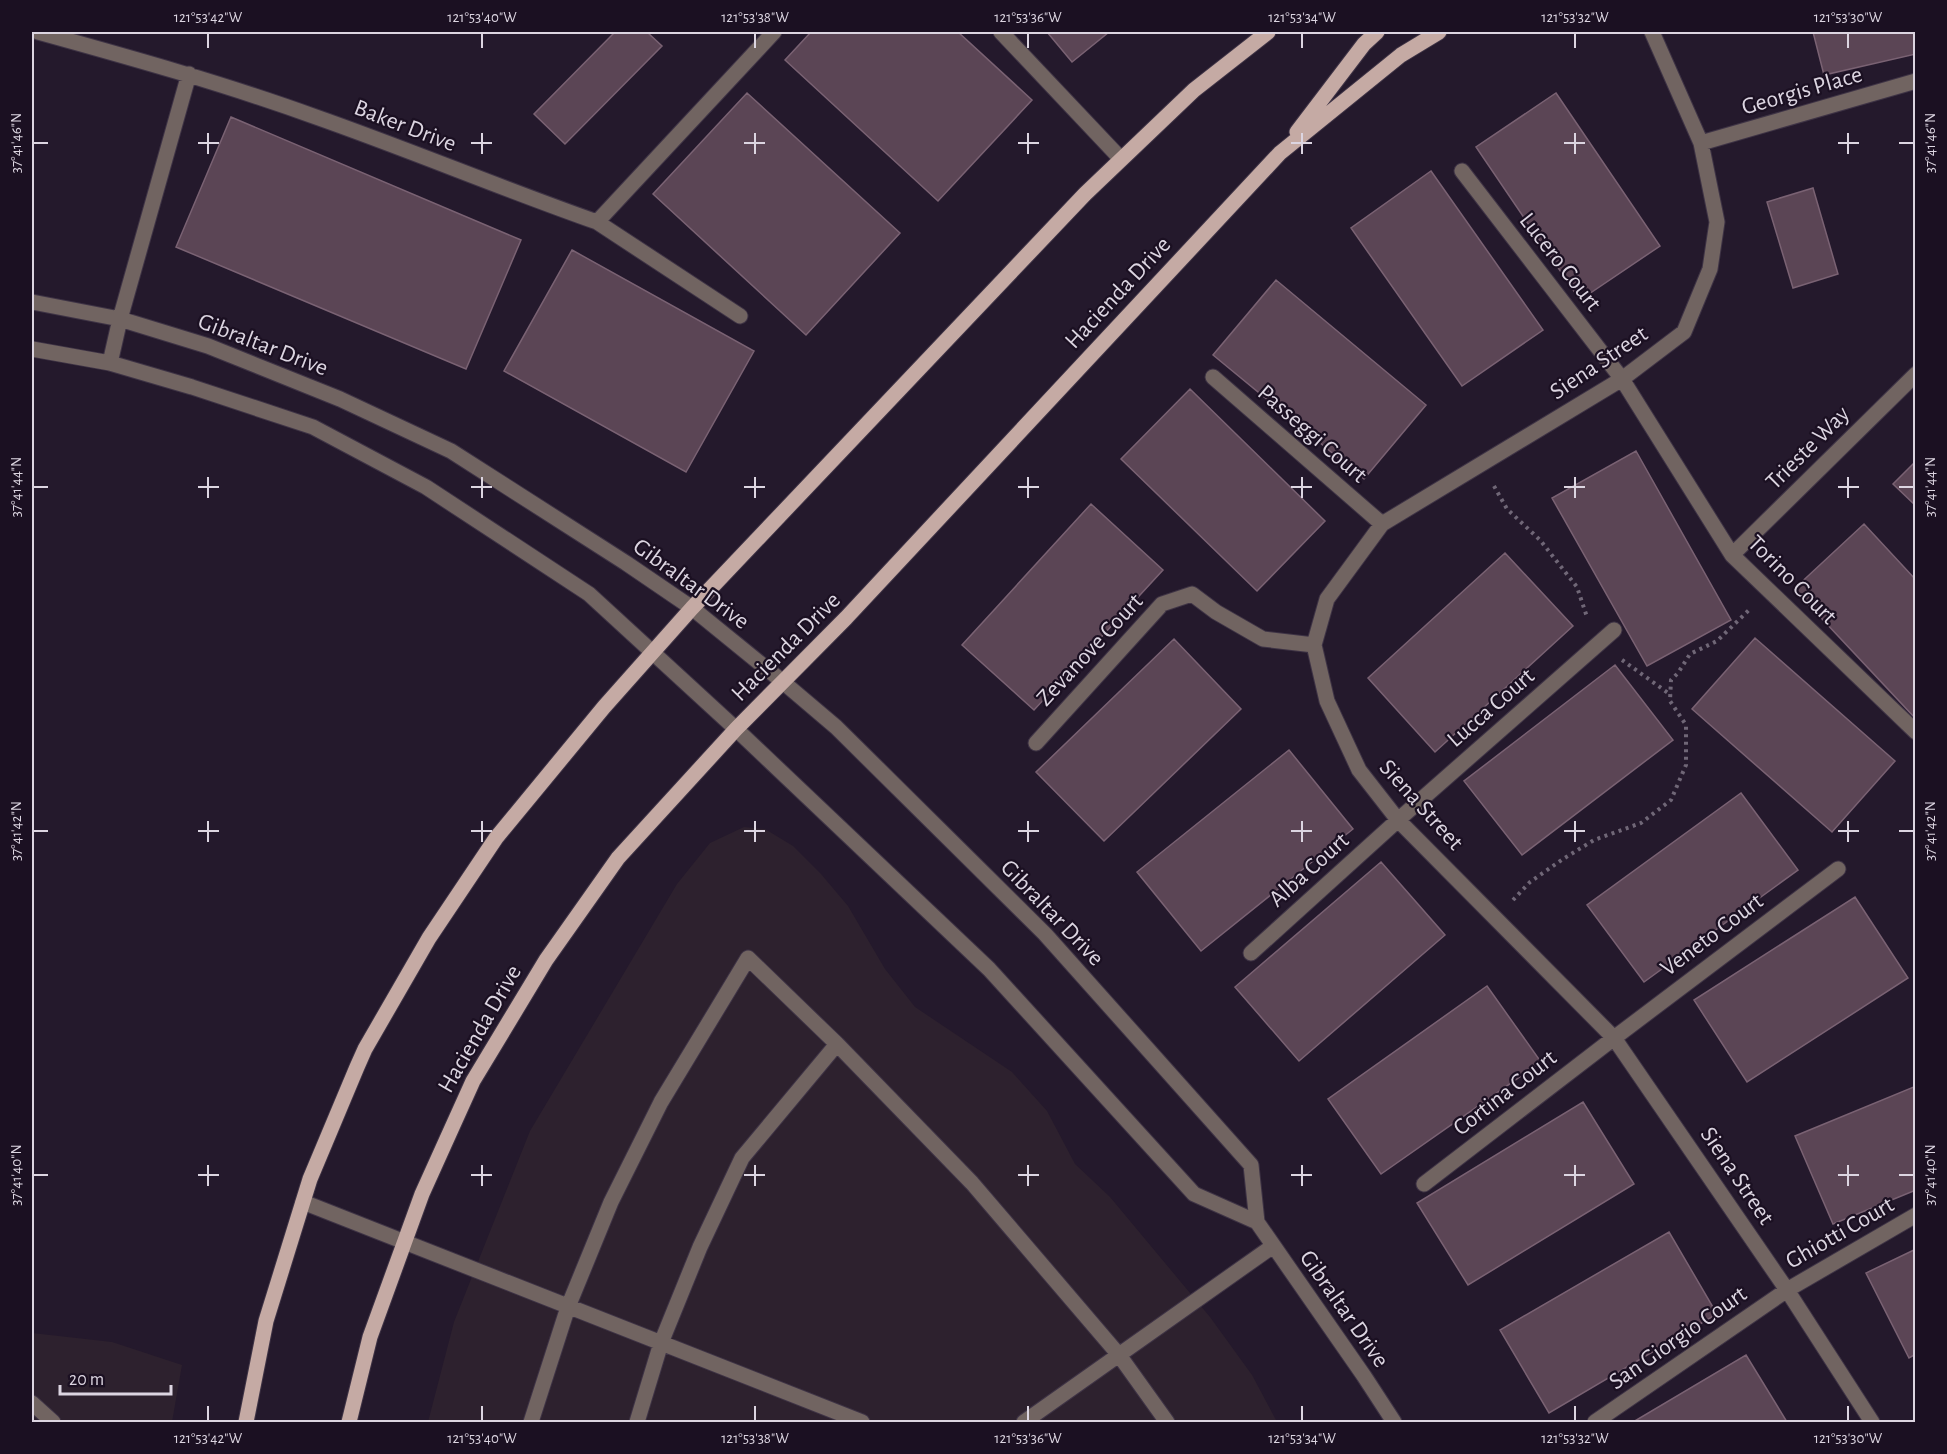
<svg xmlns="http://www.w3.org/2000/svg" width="1947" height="1454" viewBox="0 0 1947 1454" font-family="'Alegreya Sans',sans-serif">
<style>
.commercial{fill:#2d212e}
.building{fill:#5b4555;stroke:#7a6273;stroke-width:1.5}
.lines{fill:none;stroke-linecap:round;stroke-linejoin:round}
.minor-casing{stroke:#3e3345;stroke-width:17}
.major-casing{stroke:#3e3345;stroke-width:17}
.path{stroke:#706777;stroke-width:4;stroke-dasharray:3 4.5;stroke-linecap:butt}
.minor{stroke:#716461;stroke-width:15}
.major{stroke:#c5aaa4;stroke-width:15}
.ticks{fill:none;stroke:#dcd5e1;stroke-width:2}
.labels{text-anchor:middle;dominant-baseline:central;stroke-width:4.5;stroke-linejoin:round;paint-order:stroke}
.street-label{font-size:24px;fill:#dcd5e1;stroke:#1b1022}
.neatline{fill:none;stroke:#dcd5e1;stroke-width:2}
.ticks-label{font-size:15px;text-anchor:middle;fill:#dcd5e1}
</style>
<rect width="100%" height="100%" fill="#24192c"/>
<path class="commercial" d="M744 827 765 829 793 846 821 874 848 906 885 969 915 1007 1012 1072 1047 1111 1075 1164 1110 1197 1210 1317 1252 1375 1277 1422H428L454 1322 530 1131 677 884 710 843Z
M32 1333 112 1342 182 1365 172 1422H32Z"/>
<path class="building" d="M615 32H647L662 46 565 144 534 114Z
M811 32H958L1032 100 938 201 785 60Z
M1047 32H1109L1072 62Z
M1813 32H1916V54L1824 75Z
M747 93 900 233 806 335 653 194Z
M1556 93 1660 246 1580 300 1476 147Z
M231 117 521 240 466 369 176 247Z
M1431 171 1543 330 1462 386 1351 228Z
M1813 188 1838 274 1793 288 1767 202Z
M572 250 754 351 686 472 504 371Z
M1276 280 1426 405 1364 479 1213 355Z
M1190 389 1325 521 1257 591 1121 459Z
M1636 451 1731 620 1647 666 1552 498Z
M1916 461V506L1893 484Z
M1091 504 1163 570 1034 710 962 645Z
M1864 524 1916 580V719L1794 589Z
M1505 553 1573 626 1435 752 1368 678Z
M1755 638 1895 761 1832 832 1692 709Z
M1174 639 1241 709 1104 841 1036 772Z
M1615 665 1673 740 1522 855 1464 781Z
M1289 750 1353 829 1201 951 1137 872Z
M1741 793 1798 870 1644 982 1587 905Z
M1381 862 1445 935 1299 1061 1235 987Z
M1855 897 1908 978 1747 1082 1694 1000Z
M1487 986 1541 1062 1381 1174 1328 1099Z
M1916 1086V1190L1833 1224 1795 1136Z
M1583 1102 1634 1184 1468 1285 1417 1203Z
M1669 1232 1717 1314 1549 1413 1500 1330Z
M1916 1249V1354L1909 1358 1866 1273Z
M1746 1355 1787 1422H1633Z"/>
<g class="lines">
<defs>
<path id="minor" d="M38 32C132 58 225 84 316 117 410 150 503 189 597 222L774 32
M1001 32 1121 159
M1652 32 1701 143 1717 222 1710 269 1684 332 1622 379 1382 524 1327 599 1314 645 1327 701 1359 770 1398 820 1614 1038 1787 1290 1872 1422
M1701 143 1916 81
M1462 171 1622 379 1732 555 1916 732
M597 222 740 316
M32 302 120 319 208 346 340 399 451 451 626 563 692 608 783 682 836 727 1045 934 1251 1165 1257 1222 1364 1376 1394 1422
M32 349 110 363 192 387 313 427 426 487 589 594 736 729 989 969 1194 1194 1257 1222
M110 363 120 319 189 74
M1213 377 1382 524
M1732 555 1916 374
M1036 743 1162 604 1192 594 1216 612 1263 639 1314 645
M1251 953 1398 820 1614 630
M1424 1184 1614 1038 1838 869
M303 1202 862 1422
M32 1403 53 1422
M531 1422 568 1307 611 1202 661 1102 748 958 837 1044 972 1183 1119 1355 1167 1422
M637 1422 661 1343 700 1247 742 1158 837 1044
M1024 1422 1273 1246
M1595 1422 1787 1290 1916 1215"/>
<path id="major" d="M1297 132 1364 44 1377 32
M246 1422 266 1321 310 1179 357 1067 365 1049 429 938 496 838 604 707 692 608 1085 194 1194 90 1268 32
M349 1422 370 1337 422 1194 473 1081 546 960 618 858 736 729 846 618 1280 153 1401 55 1439 32"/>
</defs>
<use href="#minor" class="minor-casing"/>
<use href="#major" class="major-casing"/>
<path class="path" d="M1494 486 1507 509 1540 540 1577 587 1587 617
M1622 660 1671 695
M1513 900 1530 882 1563 859 1594 840 1641 823 1671 800 1686 765V725L1670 701 1671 680 1678 673 1690 654 1717 641 1749 610"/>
<use href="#minor" class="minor"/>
<use href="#major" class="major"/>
</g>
<path class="ticks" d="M208 33V48M482 33V48M755 33V48M1028 33V48M1302 33V48M1575 33V48M1848 33V48M208 133V154M482 133V154M755 133V154M1028 133V154M1302 133V154M1575 133V154M1848 133V154M33 143H48M198 143H219M471 143H492M744 143H765M1018 143H1039M1291 143H1312M1564 143H1585M1838 143H1859M1899 143H1914M208 477V498M482 477V498M755 477V498M1028 477V498M1302 477V498M1575 477V498M1848 477V498M33 487H48M198 487H219M471 487H492M744 487H765M1018 487H1039M1291 487H1312M1564 487H1585M1838 487H1859M1899 487H1914M208 821V842M482 821V842M755 821V842M1028 821V842M1302 821V842M1575 821V842M1848 821V842M33 831H48M198 831H219M471 831H492M744 831H765M1018 831H1039M1291 831H1312M1564 831H1585M1838 831H1859M1899 831H1914M208 1165V1186M482 1165V1186M755 1165V1186M1028 1165V1186M1302 1165V1186M1575 1165V1186M1848 1165V1186M33 1175H48M198 1175H219M471 1175H492M744 1175H765M1018 1175H1039M1291 1175H1312M1564 1175H1585M1838 1175H1859M1899 1175H1914M208 1406V1421M482 1406V1421M755 1406V1421M1028 1406V1421M1302 1406V1421M1575 1406V1421M1848 1406V1421"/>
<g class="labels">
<g class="street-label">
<text transform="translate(1802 91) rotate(-16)">Georgis Place</text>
<text transform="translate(405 126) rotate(21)">Baker Drive</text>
<text transform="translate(1560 262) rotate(52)">Lucero Court</text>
<text transform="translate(1118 293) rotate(-47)">Hacienda Drive</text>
<text transform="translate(263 345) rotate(21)">Gibraltar Drive</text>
<text transform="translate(1599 363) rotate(-34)">Siena Street</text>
<text transform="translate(1312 434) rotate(41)">Passeggi Court</text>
<text transform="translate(1808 448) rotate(-45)">Trieste Way</text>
<text transform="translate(1792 580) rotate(45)">Torino Court</text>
<text transform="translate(691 584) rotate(36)">Gibraltar Drive</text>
<text transform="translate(786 647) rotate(-45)">Hacienda Drive</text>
<text transform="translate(1090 650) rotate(-47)">Zevanove Court</text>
<text transform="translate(1491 708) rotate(-41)">Lucca Court</text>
<text transform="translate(1421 805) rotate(48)">Siena Street</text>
<text transform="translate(1309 870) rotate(-42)">Alba Court</text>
<text transform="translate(1052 913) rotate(46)">Gibraltar Drive</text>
<text transform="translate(1712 935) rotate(-37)">Veneto Court</text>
<text transform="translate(480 1029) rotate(-60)">Hacienda Drive</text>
<text transform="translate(1505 1093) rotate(-38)">Cortina Court</text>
<text transform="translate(1737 1176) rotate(56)">Siena Street</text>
<text transform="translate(1840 1233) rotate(-30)">Ghiotti Court</text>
<text transform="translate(1344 1309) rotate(55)">Gibraltar Drive</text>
<text transform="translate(1678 1338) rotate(-35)">San Giorgio Court</text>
</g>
</g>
<rect width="1947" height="1454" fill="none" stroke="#1b1022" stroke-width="66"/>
<path d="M60 1385v9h111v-9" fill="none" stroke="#dcd5e1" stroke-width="3"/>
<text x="69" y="1385" font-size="18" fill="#dcd5e1" stroke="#1b1022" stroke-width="4.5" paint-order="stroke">20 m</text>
<rect x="33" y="33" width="1881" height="1388" class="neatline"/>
<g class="ticks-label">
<text x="208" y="22">121°53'42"W</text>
<text x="482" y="22">121°53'40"W</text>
<text x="755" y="22">121°53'38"W</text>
<text x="1028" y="22">121°53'36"W</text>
<text x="1302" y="22">121°53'34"W</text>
<text x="1575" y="22">121°53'32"W</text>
<text x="1848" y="22">121°53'30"W</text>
<text transform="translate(16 143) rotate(-90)" y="5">37°41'46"N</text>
<text transform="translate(1930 143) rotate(-90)" y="5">37°41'46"N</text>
<text transform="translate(16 487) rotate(-90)" y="5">37°41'44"N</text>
<text transform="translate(1930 487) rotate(-90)" y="5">37°41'44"N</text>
<text transform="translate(16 831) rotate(-90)" y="5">37°41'42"N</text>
<text transform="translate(1930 831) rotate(-90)" y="5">37°41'42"N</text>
<text transform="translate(16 1175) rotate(-90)" y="5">37°41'40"N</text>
<text transform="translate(1930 1175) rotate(-90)" y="5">37°41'40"N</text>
<text x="208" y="1443">121°53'42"W</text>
<text x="482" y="1443">121°53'40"W</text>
<text x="755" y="1443">121°53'38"W</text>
<text x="1028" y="1443">121°53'36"W</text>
<text x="1302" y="1443">121°53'34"W</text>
<text x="1575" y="1443">121°53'32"W</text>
<text x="1848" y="1443">121°53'30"W</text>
</g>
</svg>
